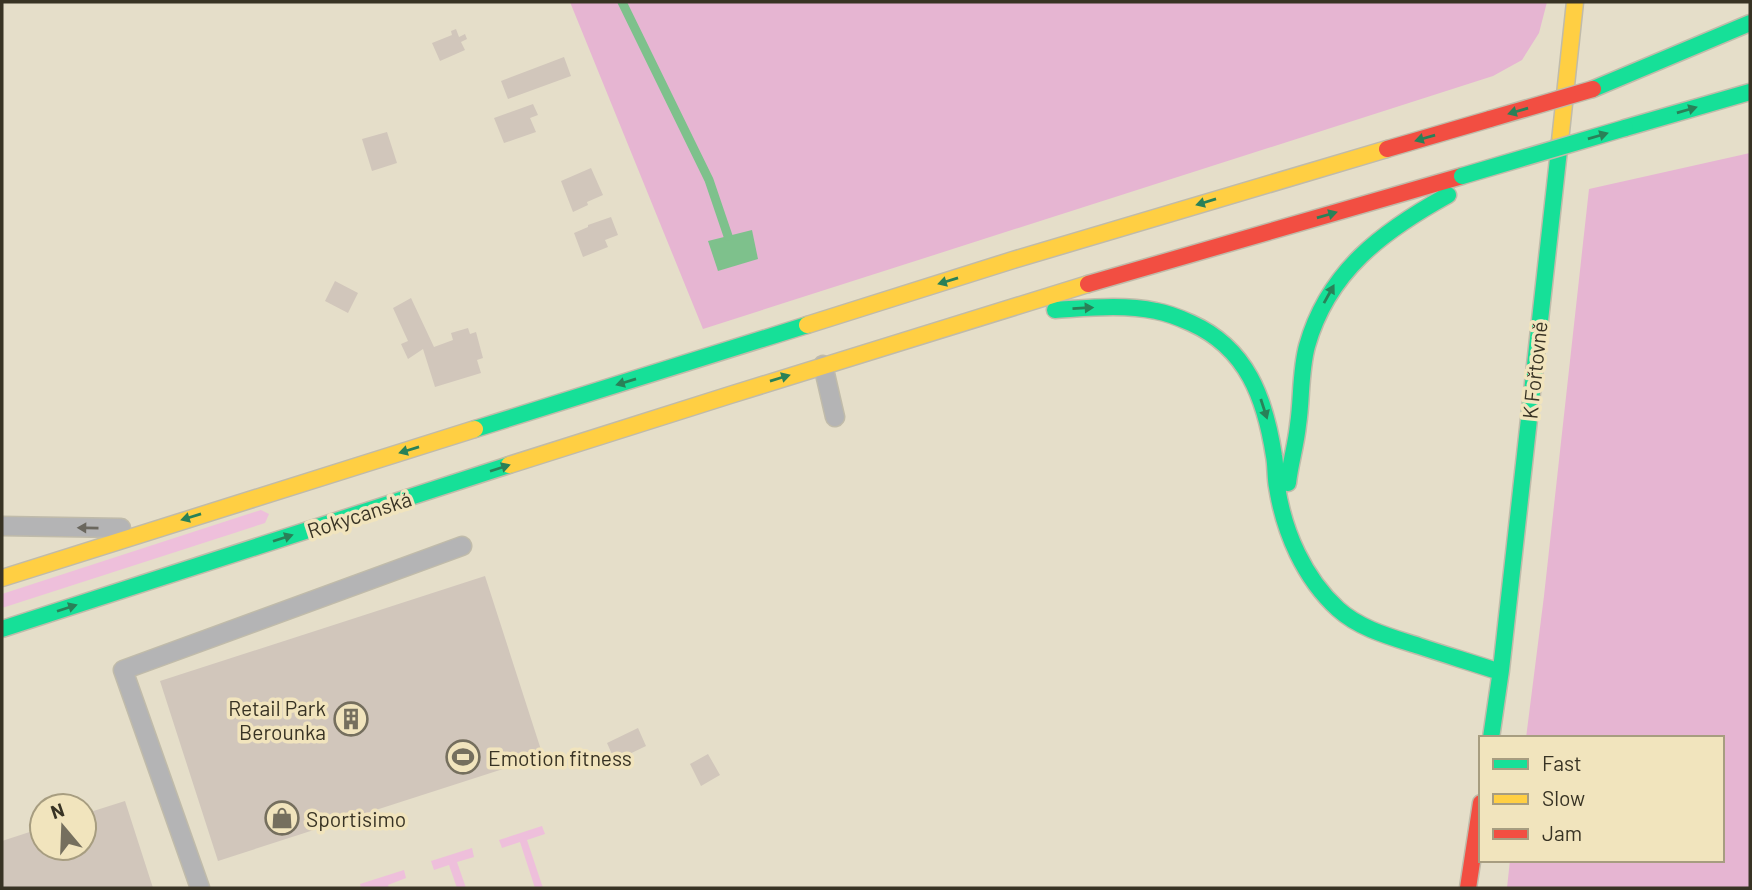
<svg xmlns="http://www.w3.org/2000/svg" width="1752" height="890" viewBox="0 0 1752 890" font-family="Barlow,sans-serif">
<style>
.green{fill:#eebfdb}
.forest{fill:#e6b5d2}
.water{fill:#7ec18c}
.lines{fill:none;stroke-linecap:round;stroke-linejoin:round}
.stream{stroke:#7ec18c;stroke-width:9}
.building{fill:#d1c6bb}
.lane-casing{stroke:#c0bbaa;stroke-width:21}
.fast-casing{stroke:#c0bbaa;stroke-width:19}
.slow-casing{stroke:#c0bbaa;stroke-width:19}
.jam-casing{stroke:#c0bbaa;stroke-width:19}
.lane{stroke:#b4b4b5;stroke-width:18}
.fast{stroke:#16e098;stroke-width:16}
.slow{stroke:#ffcf43;stroke-width:16}
.jam{stroke:#f24e42;stroke-width:16}
.fast-bridge-casing{stroke:#c0bbaa;stroke-width:19;stroke-linecap:butt}
.jam-bridge-casing{stroke:#c0bbaa;stroke-width:19;stroke-linecap:butt}
.fast-bridge{stroke:#16e098;stroke-width:16}
.jam-bridge{stroke:#f24e42;stroke-width:16}
.oneway{fill:#298158}
.oneway2{fill:#6a675e}
.labels{text-anchor:middle;dominant-baseline:central;stroke-width:7;stroke-linejoin:round;paint-order:stroke}
.street-label{font-size:21px;fill:#383324;stroke:#f1e4bd}
.poi-label{font-size:21px;fill:#383324;stroke:#f1e4bd;text-anchor:start}
</style>
<rect width="100%" height="100%" fill="#e5dec9"/>
<path class="green" d="M261 510 269 514 265 523 2 608V594Z
M542 826 545 834 527 840 543 888H535L520 842 502 848 499 840Z
M472 848 474 857 457 862 466 888H457L449 865 434 870 431 861Z
M404 870 406 878 388 885 389 888H361L360 884Z"/>
<path class="forest" d="M570 2H1547L1539 33 1522 60 1493 76 703 329Z
M1750 153V888H1507L1510 860H1722V738H1526L1544 596 1589 189Z"/>
<path class="water" d="M752 230 758 259 718 271 708 241Z"/>
<g class="lines">
<path class="stream" d="M622 2 709 180 728 236"/>
</g>
<path class="building" d="M456 29 459 37 465 34 467 39 461 42 465 50 440 61 432 43 452 35 451 31Z
M564 57 571 76 508 99 501 81Z
M533 104 538 115 530 118 536 132 504 143 494 118Z
M387 132 397 163 372 171 362 139Z
M591 168 603 195 587 202 588 205 573 212 561 181Z
M611 217 618 235 605 240 608 247 583 257 574 233 588 227V225Z
M335 281 358 293 348 313 325 301Z
M411 298 434 347 453 340 451 333 468 328 470 334 476 332 483 358 477 360 481 373 435 387 423 349 408 359 401 344 408 341 393 308Z
M485 576 543 756 218 861 160 681Z
M638 728 646 746 615 761 607 743Z
M708 754 720 775 701 786 690 764Z
M125 801 153 888H2V841L42 828V848H84V814Z"/>
<g class="lines">
<defs>
<path id="lane" d="M823 365 835 417
M2 526 121 528
M200 888 123 670 462 546"/>
<path id="fast" d="M1593 89 1750 23
M1625 128 1750 92
M1055 310C1088 308 1123 304 1156 311 1168 313 1180 318 1191 323 1247 348 1265 398 1274 456 1276 466 1275 477 1277 487 1284 532 1304 578 1338 609 1360 629 1391 637 1419 646 1446 655 1473 663 1500 672
M475 429 807 325
M1288 483C1290 464 1296 445 1298 425 1302 399 1300 372 1307 346 1328 271 1383 231 1448 195
M2 629 509 465
M1491 738 1501 670 1560 141"/>
<path id="slow" d="M1560 141 1575 2
M807 325 1013 260 1387 149
M509 465 730 395 1088 284
M2 578 475 429"/>
<path id="jam" d="M1387 149 1490 119
M1088 284 1462 176
M1468 888 1481 803"/>
</defs>
<use href="#lane" class="lane-casing"/>
<use href="#fast" class="fast-casing"/>
<use href="#slow" class="slow-casing"/>
<use href="#jam" class="jam-casing"/>
<use href="#lane" class="lane"/>
<use href="#fast" class="fast"/>
<use href="#slow" class="slow"/>
<use href="#jam" class="jam"/>
<defs>
<path id="fast-bridge" d="M1462 176 1625 128"/>
<path id="jam-bridge" d="M1490 119 1593 89"/>
</defs>
<use href="#fast-bridge" class="fast-bridge-casing"/>
<use href="#jam-bridge" class="jam-bridge-casing"/>
<use href="#fast-bridge" class="fast-bridge"/>
<use href="#jam-bridge" class="jam-bridge"/>
</g>
<defs><path id="oneway-solid" d="M-6-.8H1V-3.2L6.5 0L1 3.2V.8H-6Z" transform="scale(1.75)"/></defs>
<g class="oneway">
<use href="#oneway-solid" transform="translate(1687 110) rotate(-16)"/>
<use href="#oneway-solid" transform="translate(1518 111) rotate(164)"/>
<use href="#oneway-solid" transform="translate(1598 136) rotate(-16)"/>
<use href="#oneway-solid" transform="translate(1425 138) rotate(164)"/>
<use href="#oneway-solid" transform="translate(1206 202) rotate(163)"/>
<use href="#oneway-solid" transform="translate(1327 215) rotate(-16)"/>
<use href="#oneway-solid" transform="translate(948 281) rotate(163)"/>
<use href="#oneway-solid" transform="translate(1329 294) rotate(-61)"/>
<use href="#oneway-solid" transform="translate(1083 308) rotate(-3)"/>
<use href="#oneway-solid" transform="translate(780 378) rotate(-17)"/>
<use href="#oneway-solid" transform="translate(626 382) rotate(163)"/>
<use href="#oneway-solid" transform="translate(1264 409) rotate(72)"/>
<use href="#oneway-solid" transform="translate(409 450) rotate(163)"/>
<use href="#oneway-solid" transform="translate(500 468) rotate(-18)"/>
<use href="#oneway-solid" transform="translate(191 517) rotate(163)"/>
<use href="#oneway-solid" transform="translate(283 538) rotate(-18)"/>
<use href="#oneway-solid" transform="translate(67 608) rotate(-18)"/>
</g>
<use class="oneway2" href="#oneway-solid" transform="translate(88 528) rotate(-179)"/>
<defs>
<symbol id="building-ring" viewBox="-11 -11 22 22"><circle r="9.5" fill="#f1e4bd" stroke="#756f5e" stroke-width="1.5"/><path d="M-4-6H4V6H1V3H-1V6H-4ZM-2.5-4.3h1.7v1.8h-1.7ZM.8-4.3h1.7v1.8H.8ZM-2.5-1h1.7V.8h-1.7ZM.8-1h1.7V.8H.8Z" fill="#756f5e"/></symbol>
<symbol id="stadium-ring" viewBox="-11 -11 22 22"><circle r="9.5" fill="#f1e4bd" stroke="#756f5e" stroke-width="1.5"/><path d="M0-5a6.5 5 0 1 0 0 10a6.5 5 0 1 0 0-10ZM-3.5-1.8h7v3.6h-7Z" fill="#756f5e"/></symbol>
<symbol id="shop-ring" viewBox="-11 -11 22 22"><circle r="9.5" fill="#f1e4bd" stroke="#756f5e" stroke-width="1.5"/><path d="M-5-2.5h2.3a2.7 3.5 0 0 1 5.4 0H5L5.5 6h-11ZM-1.5-2.5h3a1.5 2.3 0 0 0-3 0Z" fill="#756f5e"/></symbol>
</defs>
<g fill-rule="evenodd">
<use href="#building-ring" x="332" y="700" width="38" height="38"/>
<use href="#stadium-ring" x="444" y="738" width="38" height="38"/>
<use href="#shop-ring" x="263" y="799" width="38" height="38"/>
</g>
<g class="labels">
<g class="street-label">
<text transform="translate(1534 370) rotate(-84)">K Fořtovně</text>
<text transform="translate(359 514) rotate(-18)">Rokycanská</text>
</g>
<g class="poi-label">
<text x="326" y="707" text-anchor="end">Retail Park<tspan x="326" dy="24">Berounka</tspan></text>
<text x="488" y="757">Emotion fitness</text>
<text x="306" y="818">Sportisimo</text>
</g>
</g>
<rect width="1752" height="890" fill="none" stroke="#383324" stroke-width="7"/>
<rect x="1479" y="736" width="245" height="126" fill="#f1e4bd" stroke="#a79d80" stroke-width="2"/>
<rect x="1493" y="759" width="35" height="10" fill="#16e098" stroke="#a79d80" stroke-width="2"/>
<text x="1542" y="771" font-size="21" fill="#383324">Fast</text>
<rect x="1493" y="794" width="35" height="10" fill="#ffcf43" stroke="#a79d80" stroke-width="2"/>
<text x="1542" y="806" font-size="21" fill="#383324">Slow</text>
<rect x="1493" y="829" width="35" height="10" fill="#f24e42" stroke="#a79d80" stroke-width="2"/>
<text x="1542" y="841" font-size="21" fill="#383324">Jam</text>
<g transform="translate(63 827) rotate(341)"><circle r="33" fill="#f1e4bd" stroke="#a79d80" stroke-width="2"/>
<path d="M0-5L12 26L0 18L-12 26Z" fill="#756f5e"/>
<text y="-10" font-size="19" font-weight="bold" text-anchor="middle" fill="#383324">N</text>
</g>
</svg>
